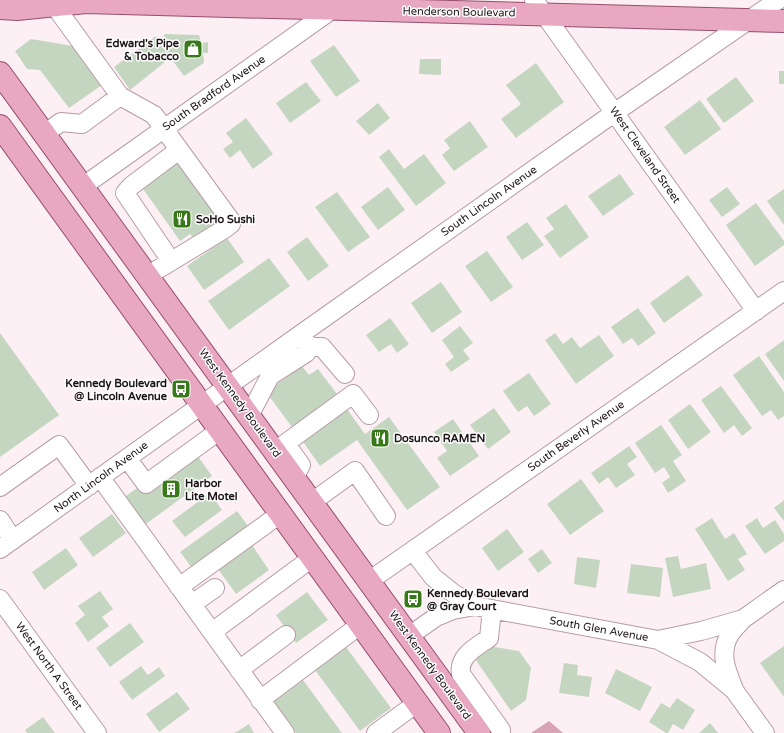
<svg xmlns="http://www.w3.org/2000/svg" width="784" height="733" viewBox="0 0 784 733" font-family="'Varela Round',sans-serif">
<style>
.forest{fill:#d9a3b6}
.building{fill:#c5d6c0}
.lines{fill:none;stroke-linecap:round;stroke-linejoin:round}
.minor-casing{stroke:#b79ca6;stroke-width:20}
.major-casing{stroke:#974e6c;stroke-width:24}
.minor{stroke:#fff;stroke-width:18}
.major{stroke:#e8a8c2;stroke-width:22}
.labels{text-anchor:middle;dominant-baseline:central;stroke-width:3;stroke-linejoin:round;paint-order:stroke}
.street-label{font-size:11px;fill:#1c1316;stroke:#fff}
.poi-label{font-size:11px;font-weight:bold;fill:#1c1316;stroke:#fff;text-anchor:start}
</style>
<rect width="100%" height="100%" fill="#fcf0f4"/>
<path class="forest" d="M549 721 563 733H531Z"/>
<path class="building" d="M164 34 199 35 201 43 208 42V53H203L204 63 184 76 165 50Z
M156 36 170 58 130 90 114 67Z
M31 39 73 46 77 43 105 83 69 108 40 70 27 69 15 51Z
M334 45 360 81 336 97 310 61Z
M420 59H441V75L419 74Z
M536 63 564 102 516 138 501 119 521 104 506 85Z
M779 71H784V84H779Z
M736 77 754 101 724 123 706 99Z
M306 82 321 101 290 123 276 103Z
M700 100 721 129 685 155 664 127Z
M378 103 390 118 369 135 356 121Z
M246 118 273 154 253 169 240 150 230 158 223 149 233 142 226 133Z
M470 121 488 147 454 171 442 155 450 148 444 140Z
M389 149 404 169 424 154 446 183 416 206 379 157Z
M179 158 225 222 197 243 190 234 180 241 141 186Z
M620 174 634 194 603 216 588 196Z
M388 187 405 210 378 230 361 207Z
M727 187 740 204 722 217 709 200Z
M784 189V225L767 201Z
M337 192 370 237 348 252 315 207Z
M756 203 784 241V245L755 266 726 225Z
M566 204 589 237 560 258 544 236 554 229 546 218Z
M527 222 544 245 522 260 506 237Z
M307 237 329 266 308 281 287 252Z
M227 238 244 262 204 290 187 266Z
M487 251 513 287 491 302 465 266Z
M269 258 290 286 229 330 208 301Z
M688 275 703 295 664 323 650 303Z
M441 282 462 312 432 333 411 303Z
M638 308 656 333 638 346 632 338 623 344 611 327Z
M390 318 409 344 397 353 391 344 379 352 366 335Z
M460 326 473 343 463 350 470 359 451 372 445 364 454 357 442 340Z
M0 333 59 415 0 457Z
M555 333 563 344 572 337 580 348 599 335 614 356 576 384 545 340Z
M784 340V381L765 354Z
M759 356 784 392V416L778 420 771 410 762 416 733 375Z
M302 366 309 375 318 369 340 398 295 431 266 392Z
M529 373 551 404 534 416 527 406 518 412 503 391Z
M721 386 752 428 742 436 734 425 724 433 701 400Z
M690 404 711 432 688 449 668 420Z
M344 405 365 434 389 417 440 487 407 510 357 440 320 466 299 436Z
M494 408 511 432 488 449 470 425Z
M453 419 479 456 450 476 437 458 447 451 434 432Z
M661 425 682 455 673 461 686 481 668 493 662 483 670 477 664 467 655 473 635 443Z
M629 446 637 457 627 464 635 475 616 488 608 477 599 484 591 473Z
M197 455 212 476 143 526 123 498 140 486 145 493Z
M581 479 604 511 570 535 547 504Z
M210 493 222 510 185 537 172 521Z
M784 500V521L774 508Z
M237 511 251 530 195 572 180 552Z
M112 514 126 533 93 557 79 538Z
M712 518 725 539 734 533 747 554 738 559 745 570 728 581 695 529Z
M757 518 763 528 775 520 784 534V541L765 554 745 526Z
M507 529 524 552 498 571 482 548Z
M252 545 269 570 236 594 218 569Z
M66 548 78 565 44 590 32 572Z
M542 549 552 563 538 573 528 559Z
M678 556 681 569 706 563 711 589 673 597 665 558Z
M577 557 600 560 596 588 574 584Z
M631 564 663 568 660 597 627 593Z
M100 591 113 609 102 617 109 626 88 642 75 623 85 615 78 606Z
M307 592 328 620 296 643 276 615Z
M130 623 144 642 110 667 96 648Z
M488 646 519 651 531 668 526 700 511 711 473 656Z
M784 646V697L760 663Z
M346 647 391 708 360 731 315 670Z
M564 663 578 665 577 675 592 677 589 697 559 693Z
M141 666 148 675 159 667 165 676 132 700 119 682Z
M616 669 652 687 640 711 605 693Z
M303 680 342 733H296L273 702Z
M177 692 190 709 159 732 146 714Z
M677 698 695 710 683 730 673 724 668 733H666L649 722 661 703 670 708Z
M43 717 55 733H27L25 730Z
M710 723 718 733H699Z
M249 724 254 733H234L238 731Z"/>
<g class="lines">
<defs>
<path id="minor" d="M534 0 756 311
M120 96 154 115 231 221V224L226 228 147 276
M44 134 61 122 82 124 120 96 54 5
M82 187 337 6
M171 261 125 193 131 186 179 150
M310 347H322L345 374
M270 376 306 353 310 347 301 334
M249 416 270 376 268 366
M286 444 301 465 294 478
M275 451 353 394 369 415
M127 458 146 484 220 430
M100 477 285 733
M0 487 59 445 89 486
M312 502 355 471 386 516
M0 520 13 540
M0 549 301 334 614 113 778 0
M413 551 433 577 453 593 475 606
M369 581 784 291
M179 587 280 514
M0 599 97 733
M192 604 215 588
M492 609 489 638C475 648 458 656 461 674L501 730V733
M212 632 312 558
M409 636 436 617 453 610 475 606 658 640 701 631 743 619 784 590
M658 640 700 662 734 690 765 733
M239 670 286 635
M734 689C727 672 719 654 729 636 732 630 739 624 743 619
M260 700 360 625
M376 733 417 703"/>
<path id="major" d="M0 8 17 9 86 2 784 21
M0 73 479 733
M0 126 439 733"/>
</defs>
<use href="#minor" class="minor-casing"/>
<use href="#major" class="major-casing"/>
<use href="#minor" class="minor"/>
<use href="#major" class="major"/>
</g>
<defs>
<symbol id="shop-square" viewBox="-11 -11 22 22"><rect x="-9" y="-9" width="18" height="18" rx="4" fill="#387a19" stroke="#fff"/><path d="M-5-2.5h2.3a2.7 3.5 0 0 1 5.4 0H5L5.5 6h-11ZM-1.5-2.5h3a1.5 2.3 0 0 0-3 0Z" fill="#fff"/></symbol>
<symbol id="restaurant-square" viewBox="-11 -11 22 22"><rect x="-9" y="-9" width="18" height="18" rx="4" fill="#387a19" stroke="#fff"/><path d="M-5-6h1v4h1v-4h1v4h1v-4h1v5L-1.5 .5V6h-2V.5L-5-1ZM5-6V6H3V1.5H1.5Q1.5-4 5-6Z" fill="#fff"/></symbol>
<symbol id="bus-square" viewBox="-11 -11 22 22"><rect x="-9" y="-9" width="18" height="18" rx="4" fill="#387a19" stroke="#fff"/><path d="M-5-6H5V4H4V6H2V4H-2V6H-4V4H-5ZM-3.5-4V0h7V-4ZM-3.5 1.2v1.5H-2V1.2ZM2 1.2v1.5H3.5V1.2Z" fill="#fff"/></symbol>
<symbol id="building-square" viewBox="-11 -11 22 22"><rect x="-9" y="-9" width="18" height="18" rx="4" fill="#387a19" stroke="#fff"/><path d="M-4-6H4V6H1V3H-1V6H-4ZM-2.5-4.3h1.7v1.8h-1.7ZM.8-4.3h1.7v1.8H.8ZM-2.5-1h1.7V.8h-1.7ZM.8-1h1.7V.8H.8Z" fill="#fff"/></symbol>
</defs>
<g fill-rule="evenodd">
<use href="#shop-square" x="182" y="38" width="22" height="22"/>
<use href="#restaurant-square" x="171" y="208" width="22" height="22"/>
<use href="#bus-square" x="170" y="378" width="22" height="22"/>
<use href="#restaurant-square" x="369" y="427" width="22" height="22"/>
<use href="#building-square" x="160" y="478" width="22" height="22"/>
<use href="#bus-square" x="402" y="588" width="22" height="22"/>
</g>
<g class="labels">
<g class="street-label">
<text transform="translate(459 12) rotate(1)">Henderson Boulevard</text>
<text transform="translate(214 93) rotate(-35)">South Bradford Avenue</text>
<text transform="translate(645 155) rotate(55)">West Cleveland Street</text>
<text transform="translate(489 201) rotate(-35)">South Lincoln Avenue</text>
<text transform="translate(240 403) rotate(54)">West Kennedy Boulevard</text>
<text transform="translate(576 436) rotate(-35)">South Beverly Avenue</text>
<text transform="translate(101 477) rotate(-36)">North Lincoln Avenue</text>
<text transform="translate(599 629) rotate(10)">South Glen Avenue</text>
<text transform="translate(430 665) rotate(54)">West Kennedy Boulevard</text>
<text transform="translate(49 666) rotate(54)">West North A Street</text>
</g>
<g class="poi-label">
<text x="179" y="43" text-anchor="end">Edward's Pipe<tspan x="179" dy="13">&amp; Tobacco</tspan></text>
<text x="196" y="219">SoHo Sushi</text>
<text x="167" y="383" text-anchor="end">Kennedy Boulevard<tspan x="167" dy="13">@ Lincoln Avenue</tspan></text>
<text x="394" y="438">Dosunco RAMEN</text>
<text x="185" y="483">Harbor<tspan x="185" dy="13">Lite Motel</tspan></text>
<text x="427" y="593">Kennedy Boulevard<tspan x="427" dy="13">@ Gray Court</tspan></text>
</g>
</g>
</svg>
